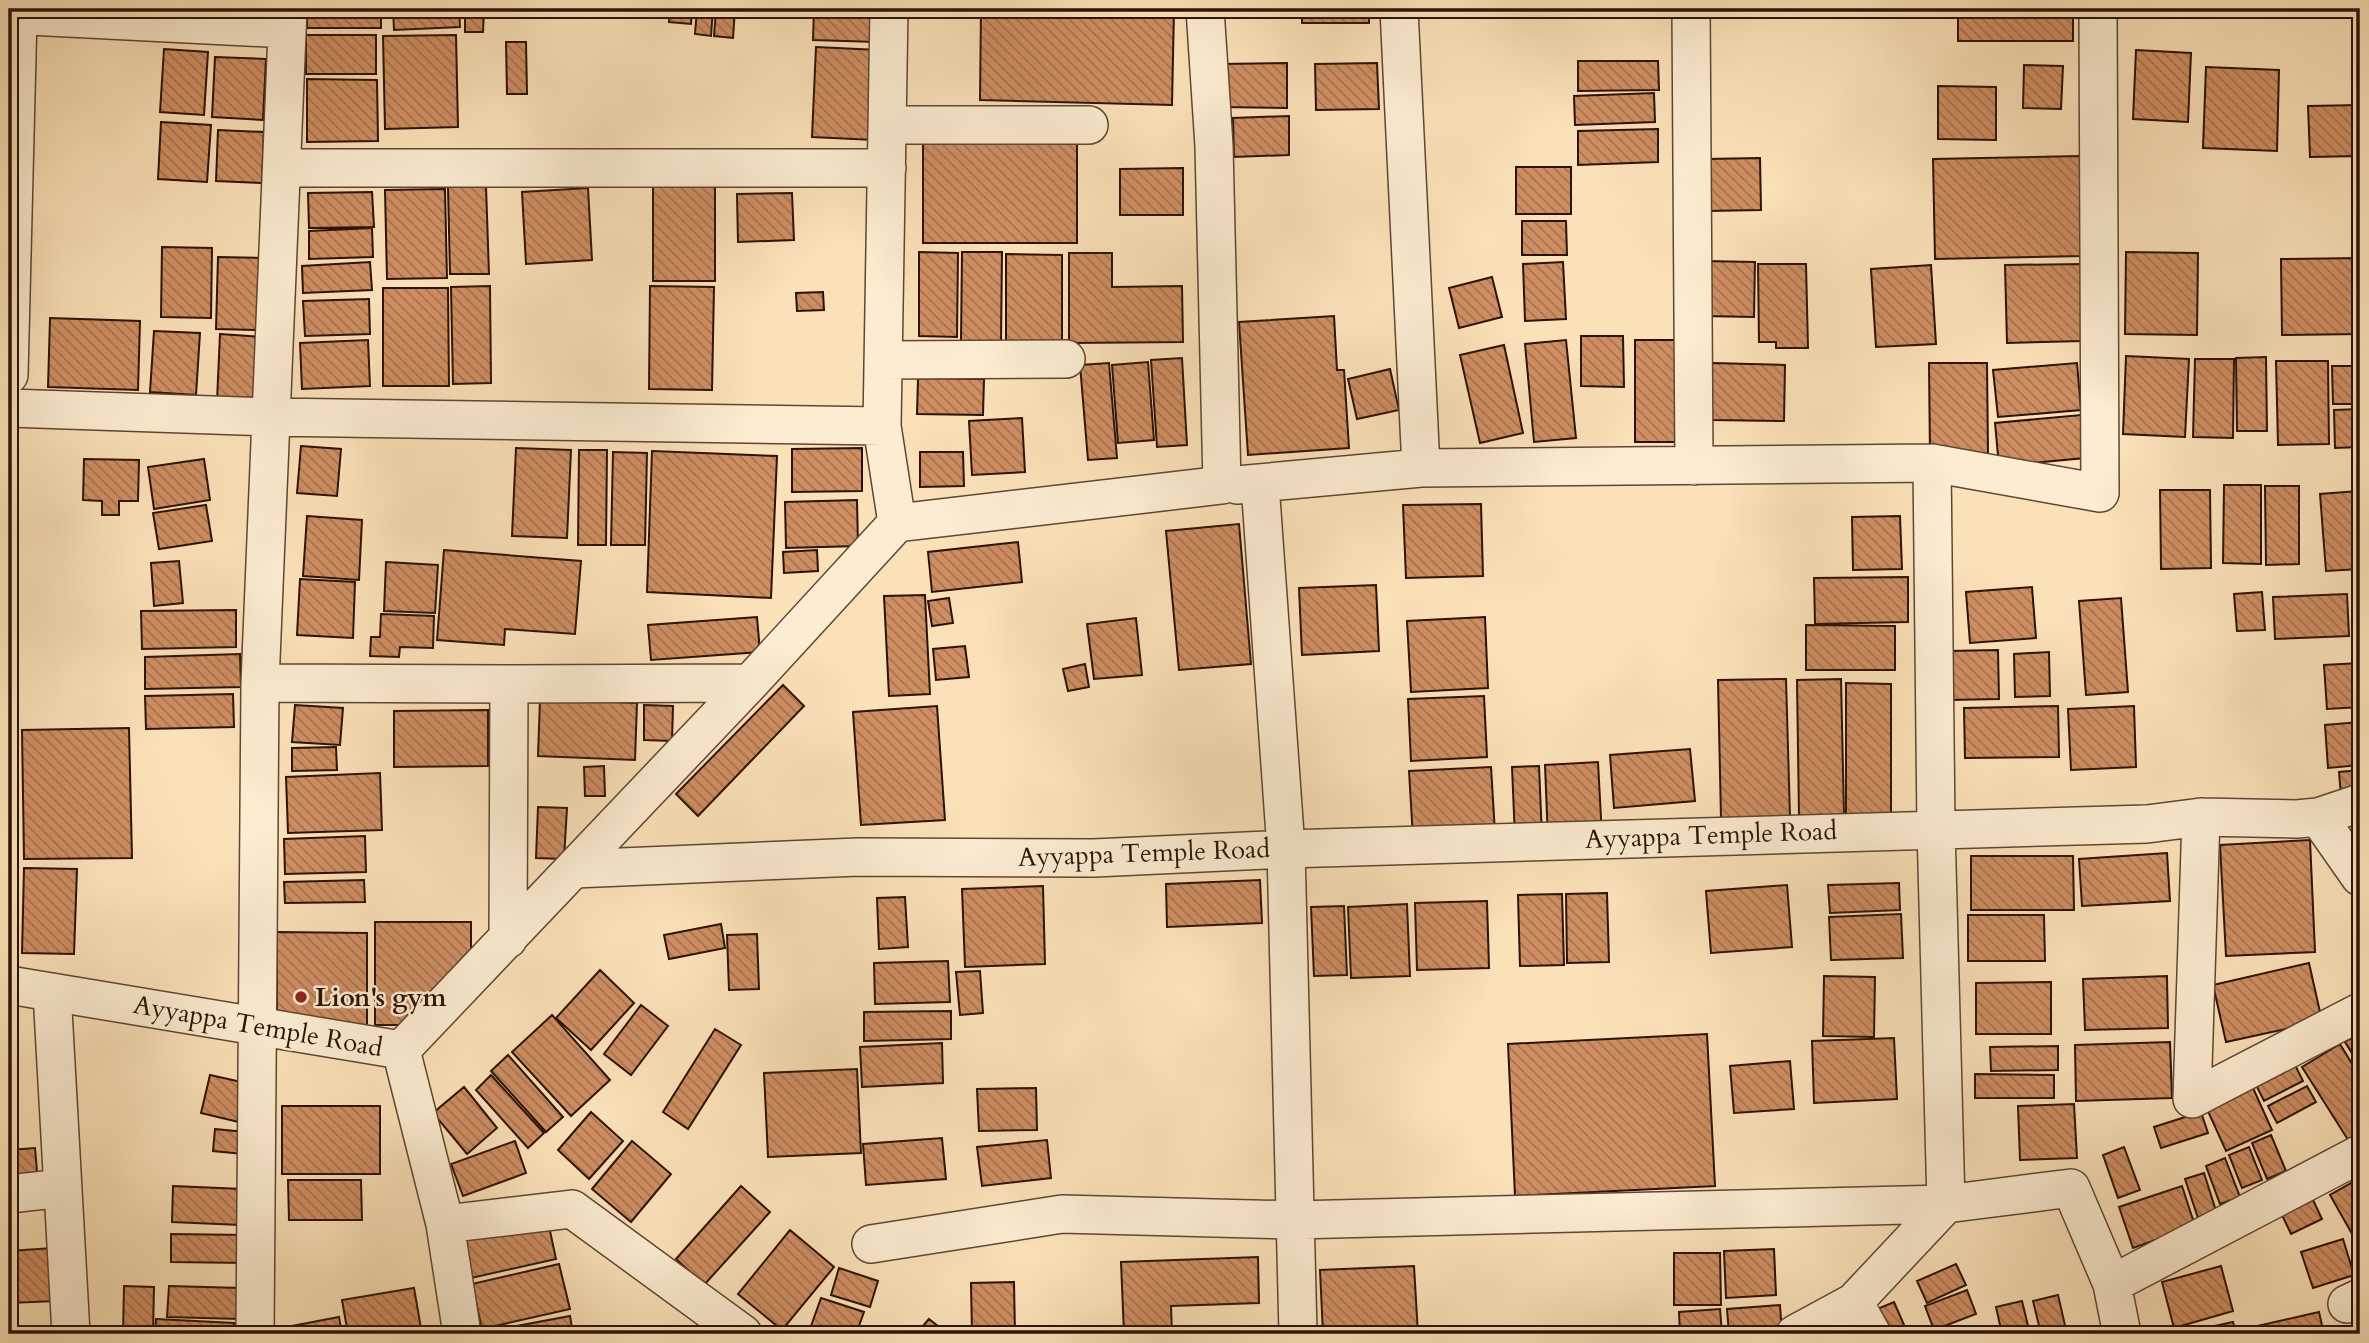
<svg xmlns="http://www.w3.org/2000/svg" width="2369" height="1343" viewBox="0 0 2369 1343" font-family="Cardo,serif">
<style>
.building{fill:url(#building-back-hatch);stroke:#2a1305;stroke-width:2}
.lines{fill:none;stroke-linecap:round;stroke-linejoin:round}
.minor-casing{stroke:#5e4632;stroke-width:40}
.minor{stroke:#fcecd1;stroke-width:37}
.poi-dot{fill:#8f2418;stroke:#fcecd1;stroke-width:2.5}
.labels{text-anchor:middle;dominant-baseline:central;stroke-width:5;stroke-linejoin:round;paint-order:stroke}
.street-label{font-size:26px;fill:#2a1305;stroke:#fcecd1}
.poi-label{font-size:26px;font-weight:bold;fill:#2a1305;stroke:#fcecd1;text-anchor:start}
</style>
<defs>
<pattern id="building-back-hatch" width="6" height="6" patternUnits="userSpaceOnUse" patternTransform="scale(1.75)"><rect width="6" height="6" fill="#cf8e62"/><path d="M-1 5l2 2M0 0l6 6M5-1l2 2" fill="none" stroke="#a8734f"/></pattern>
</defs>
<rect width="100%" height="100%" fill="#fbe1b8"/>
<filter id="stains"><feTurbulence type="fractalNoise" baseFrequency=".00286" numOctaves="4"/><feColorMatrix values="0 0 0 0 .2 0 0 0 0 .09 0 0 0 0 .02 0 0 0 .5 -.17"/></filter>
<radialGradient id="worn" r=".72"><stop offset=".6" stop-color="#630" stop-opacity="0"/><stop offset="1" stop-color="#630" stop-opacity=".3"/></radialGradient>
<path class="building" d="M307 9H381V28H307Z
M393 9H459L460 27 394 30Z
M465 9H484L483 32H465Z
M670 9H692L691 24 669 22Z
M697 9H713L711 36 695 34Z
M716 9H735L733 38 714 36Z
M814 9H878L876 42 813 40Z
M981 9H1174L1172 105 980 100Z
M1302 9H1369V23H1302Z
M1501 9H1544V14H1501Z
M1958 9H2073V41H1958Z
M306 35H376V74H306Z
M456 35 458 127 385 129 383 36Z
M506 42H526L527 94H507Z
M816 47 878 50 874 140 812 137Z
M164 49 208 52 204 115 160 112Z
M2136 50 2191 53 2188 122 2133 119Z
M215 57 266 59 263 120 212 117Z
M1578 61H1658L1659 90 1578 91Z
M1287 63V108L1220 107V64Z
M1377 63 1379 109 1316 110 1315 64Z
M2024 65 2063 66 2061 109 2023 108Z
M2206 67 2279 70 2277 151 2203 148Z
M307 79 377 80 378 141 307 142Z
M1938 86 1996 87V140L1938 139Z
M1654 93 1655 122 1575 125 1574 96Z
M2360 105V156L2310 157 2308 106Z
M1289 116V155L1234 157 1233 118Z
M161 122 211 125 207 182 158 179Z
M1658 129V162L1578 165V131Z
M218 130 264 132 262 183 216 181Z
M923 143H1077V243H923Z
M2080 156 2083 256 1935 259 1933 159Z
M1760 158 1761 210 1707 211 1706 159Z
M1516 167H1571V214H1516Z
M1183 168V215H1120V169Z
M653 185 715 186V281H653Z
M486 186 489 274H450L448 187Z
M588 188 592 260 526 264 522 192Z
M445 189 447 278 387 279 385 190Z
M372 192 374 227 309 228 308 193Z
M792 193 794 240 738 242 737 194Z
M1522 221H1566L1567 255H1522Z
M372 228 373 257 309 259V231Z
M162 247 212 248 211 318 161 317Z
M919 252 958 253 957 337 919 336Z
M962 252H1002L1001 343 961 342Z
M2126 252 2198 253 2197 335 2125 334Z
M1069 253H1112V287L1182 286 1183 342 1069 343Z
M1006 254 1062 255V348H1006Z
M218 257 263 258 261 330 216 329Z
M2360 258V334L2282 335 2281 259Z
M1703 261 1755 262 1754 317 1703 316Z
M370 262 372 290 303 293 302 266Z
M1563 262 1566 319 1525 321 1523 264Z
M1758 264H1806L1808 348H1776V342H1759Z
M2082 264 2083 341 2007 343 2005 265Z
M1931 265 1936 344 1876 347 1871 269Z
M1492 277 1502 317 1459 328 1449 288Z
M490 286 491 383 453 384 451 287Z
M650 286 714 287 712 390 649 389Z
M383 288H448L449 386H383Z
M823 292 824 310 797 311 796 293Z
M369 299 370 334 305 336 303 301Z
M1334 316 1337 370H1344L1349 448 1248 455 1239 322Z
M50 318 140 321 138 390 48 387Z
M154 331 200 333 196 395 150 392Z
M220 334 263 337 260 403 217 401Z
M1581 336H1623L1624 387 1581 386Z
M368 340 370 386 302 389 300 343Z
M1566 340 1576 438 1534 442 1525 344Z
M1635 340H1683L1684 442H1635Z
M1504 345 1523 433 1480 443 1460 355Z
M2126 356 2189 359 2185 437 2123 434Z
M2266 357 2267 431H2237L2236 358Z
M1182 358 1187 445 1157 447 1151 360Z
M2195 359H2234L2233 438 2193 437Z
M2276 361H2328L2329 444 2278 445Z
M1148 362 1154 440 1118 443 1112 365Z
M1109 363 1117 458 1088 460 1080 365Z
M1712 363 1785 365 1784 421 1711 420Z
M1929 363H1987L1988 454 1930 455Z
M2077 363 2081 410 1998 417 1993 370Z
M2332 366H2360V404H2333Z
M1390 369 1399 410 1357 419 1348 379Z
M918 378 984 379 983 415 917 414Z
M2360 409V447L2335 448 2334 410Z
M2081 415 2085 458 1999 466 1995 423Z
M1022 418 1025 472 972 475 969 421Z
M301 446 341 449 337 496 297 493Z
M516 448 571 450 567 538 512 536Z
M862 448V491L792 492V449Z
M579 450H607L606 545H578Z
M652 451 777 456 771 598 647 592Z
M613 452 647 453 645 545H611Z
M920 452H963L964 486 920 487Z
M84 459 139 460 138 501H119V515H102V501L83 500Z
M204 459 210 500 154 509 148 467Z
M2224 485H2261V564L2223 563Z
M2265 486H2299V564L2266 565Z
M2160 490H2210L2211 568 2161 569Z
M2358 491 2360 569 2326 571 2320 494Z
M857 500 858 546 786 548 785 502Z
M1481 504 1483 576 1406 578 1403 505Z
M206 505 212 541 159 549 153 513Z
M307 516 362 520 359 580 303 576Z
M1900 516 1902 569 1853 570 1852 517Z
M1239 524 1251 664 1179 670 1166 531Z
M1018 542 1022 582 932 592 928 552Z
M444 550 581 561 575 634 505 629 504 645 437 640Z
M817 550 818 571 784 573 783 552Z
M179 561 183 603 154 606 151 563Z
M386 562 438 565 435 613 384 611Z
M1908 577V622L1815 624 1814 578Z
M300 579 355 582 353 638 297 635Z
M1376 585 1379 651 1302 655 1299 588Z
M2032 587 2036 638 1970 643 1966 592Z
M2354 589H2360V622H2357Z
M2262 592 2265 630 2237 631 2234 594Z
M2347 594 2349 636 2275 639 2273 597Z
M925 595 930 694 889 696 884 596Z
M949 598 953 623 932 626 928 601Z
M2121 598 2128 692 2086 695 2079 601Z
M236 610V647L142 649 141 611Z
M381 614 434 616 433 648 400 647 399 657 370 656 371 637H380Z
M757 617 760 652 651 660 648 625Z
M1485 617 1488 688 1411 692 1407 621Z
M1136 618 1142 675 1094 679 1087 624Z
M1806 625 1895 626V670H1806Z
M965 646 969 677 936 680 933 649Z
M1998 650 1999 699 1949 700 1948 651Z
M2049 652 2050 696 2015 697 2014 654Z
M240 654 241 687 145 689V657Z
M2360 663V707L2327 709 2324 665Z
M1085 664 1089 687 1068 691 1063 669Z
M1786 679 1790 817 1721 819 1718 680Z
M1841 679 1844 815 1799 816 1797 680Z
M1846 683 1891 684V820H1846Z
M783 685 804 706 698 816 676 794Z
M233 694 234 727 146 729 145 696Z
M1484 696 1487 757 1411 761 1408 699Z
M540 699 637 703 635 760 538 756Z
M295 705 343 708 340 745 292 742Z
M644 705 673 706 672 741 644 740Z
M937 706 945 820 861 825 853 712Z
M2058 706 2059 757 1965 758 1964 708Z
M2134 706 2136 767 2071 770 2068 709Z
M488 710V766L394 767V711Z
M2360 722V765L2328 768 2325 725Z
M129 728 132 858 24 859 22 730Z
M336 747 337 770 292 771V748Z
M1690 749 1695 801 1614 808 1610 755Z
M1598 762 1602 837 1548 840 1545 765Z
M604 766 605 796H585L584 767Z
M1539 766 1542 837 1515 838 1512 767Z
M1491 767 1495 833 1413 838 1409 771Z
M2360 770V794L2341 796 2339 772Z
M380 773 382 830 288 833 286 777Z
M538 807 567 808 564 859 536 858Z
M365 836 366 872 285 874 284 839Z
M2310 840 2315 952 2226 956 2220 845Z
M2167 853 2170 901 2082 906 2079 859Z
M1971 856H2073L2074 910H1971Z
M24 868 77 869 74 954 22 953Z
M364 880 365 902 285 903 284 882Z
M1260 880 1262 923 1167 927 1166 884Z
M1899 883 1900 910 1830 913 1828 885Z
M1787 885 1792 947 1711 953 1706 891Z
M1043 886 1045 964 965 967 962 889Z
M1607 893 1609 962 1567 963 1566 894Z
M1562 894 1564 965 1520 966 1518 895Z
M905 897 908 947 879 949 877 898Z
M1487 901 1489 968 1417 970 1415 903Z
M1407 904 1410 976 1351 978 1348 907Z
M1344 906 1347 975 1314 976 1311 907Z
M1901 914 1903 958 1831 960 1829 917Z
M1968 915H2044L2045 961H1968Z
M375 922H471V955L413 1025H375Z
M721 924 725 948 669 959 664 935Z
M277 932 367 933V1029L277 1028Z
M757 934 759 989 729 990 727 935Z
M948 961 950 1002 875 1004 874 963Z
M2309 963 2322 1021 2226 1042 2213 985Z
M600 970 634 1003 591 1050 556 1018Z
M980 971 983 1013 960 1015 956 972Z
M1824 976 1875 977 1874 1037 1823 1036Z
M2167 976 2168 1028 2085 1030 2083 979Z
M2051 982V1034H1976V983Z
M641 1005 668 1026 631 1075 604 1054Z
M951 1011V1039L864 1041V1012Z
M552 1015 610 1080 571 1116 512 1052Z
M715 1029 741 1045 688 1129 663 1112Z
M2360 1033V1066L2345 1042Z
M1707 1034 1715 1186 1515 1196 1508 1044Z
M1894 1038 1897 1099 1814 1103 1812 1041Z
M2170 1042 2172 1098 2076 1101 2075 1045Z
M942 1043 943 1083 862 1087 860 1047Z
M2340 1044 2360 1077V1137L2350 1143 2302 1067Z
M2058 1046V1070L1991 1071 1990 1047Z
M508 1055 563 1117 546 1132 491 1071Z
M1790 1061 1794 1109 1734 1113 1730 1066Z
M2293 1061 2303 1081 2264 1101 2254 1081Z
M857 1069 861 1153 768 1157 764 1073Z
M1975 1074 2054 1075V1098H1975Z
M210 1075 255 1085 247 1124 201 1113Z
M491 1075 544 1133 528 1148 476 1090Z
M2307 1086 2316 1102 2277 1123 2268 1106Z
M464 1087 497 1128 467 1154 433 1113Z
M1036 1088 1037 1130 979 1131 977 1089Z
M2253 1088 2272 1130 2226 1151 2207 1109Z
M2074 1104 2077 1158 2020 1160 2018 1106Z
M282 1106H380V1174H282Z
M591 1112 623 1141 589 1179 558 1150Z
M2201 1112 2208 1133 2161 1148 2154 1127Z
M215 1129 245 1132 243 1154 213 1151Z
M2271 1135 2286 1171 2267 1179 2252 1143Z
M942 1138 946 1179 866 1185 863 1144Z
M1047 1140 1051 1178 982 1186 977 1147Z
M515 1141 526 1173 463 1196 451 1164Z
M632 1141 671 1174 631 1222 592 1189Z
M2124 1147 2140 1190 2118 1198 2103 1155Z
M2249 1147 2262 1180 2242 1188 2229 1155Z
M35 1148 38 1183 9 1185V1150Z
M2225 1158 2240 1197 2220 1204 2206 1166Z
M2204 1173 2216 1211 2198 1218 2185 1179Z
M2360 1178V1239L2356 1241 2330 1195Z
M288 1180H361L362 1220H289Z
M173 1186 242 1189 240 1225 172 1222Z
M741 1186 770 1212 704 1285 676 1259Z
M2182 1186 2195 1226 2133 1248 2119 1207Z
M2313 1200 2322 1219 2291 1234 2282 1215Z
M547 1217 556 1259 471 1278 462 1236Z
M790 1230 834 1267 782 1330 738 1294Z
M171 1234 247 1235V1263L171 1262Z
M2343 1239 2354 1275 2313 1288 2301 1252Z
M53 1248 56 1301 9 1303V1251Z
M1774 1249 1776 1295 1726 1298 1724 1251Z
M1674 1253H1720L1721 1305H1674Z
M1258 1257 1259 1303 1171 1306 1172 1334H1124L1121 1262Z
M559 1264 570 1309 482 1329 472 1284Z
M1956 1264 1966 1285 1927 1303 1917 1281Z
M1414 1266 1418 1334H1323L1320 1270Z
M2221 1266 2233 1311 2174 1328 2162 1282Z
M839 1268 878 1281 870 1307 831 1295Z
M1014 1282 1015 1334H972L971 1283Z
M124 1286 154 1287 153 1334H123Z
M169 1286 241 1288 240 1319 167 1317Z
M414 1288 422 1334H348L342 1300Z
M1967 1290 1976 1314 1934 1330 1925 1306Z
M2058 1295 2067 1334H2041L2033 1301Z
M821 1298 864 1312 856 1334H835L811 1326Z
M2022 1301 2030 1334H2002L1996 1307Z
M1894 1302 1908 1334H1878L1868 1313Z
M1780 1305 1782 1334H1729L1727 1309Z
M1720 1309 1722 1334H1680L1679 1312Z
M2319 1312 2324 1334H2245L2244 1329Z
M570 1316 573 1334H490V1331Z
M339 1317 342 1334H277L276 1329Z
M156 1319 234 1323V1334H155Z
M929 1319 948 1334H916Z
M2233 1322 2236 1334H2178Z"/>
<g class="lines">
<defs>
<path id="minor" d="M1691 9 1694 466
M9 15 287 29
M888 125H1089
M282 168H887
M884 360 1066 359
M9 375 18 15
M9 408 271 417 882 426
M1932 463 1936 828 1946 1204 2071 1188 2112 1284 2122 1334
M1421 468 1932 463 2100 493 2098 9
M1260 484 1286 849 1298 1334
M1237 485 1421 468 1399 9
M897 523 1222 485 1214 146 1205 9
M260 683 509 684
M2201 817 2192 1099 2360 1012
M2318 817 2360 877
M574 869 858 857 1094 858 1286 849 2147 824 2201 817 2297 819 2318 817 2360 803
M508 939 509 684 750 683
M9 985 401 1050
M52 992 71 1334
M401 1050 750 683 897 523 882 426 889 9
M401 1050 445 1224 462 1334
M9 1194 63 1188
M445 1224 572 1209 743 1334
M871 1244 1062 1214 1294 1220 1946 1204
M2112 1284 2360 1154
M1854 1302 1872 1334
M2347 1304 2360 1298
M255 1334 260 683 288 9
M1795 1334 1854 1302 1946 1204"/>
</defs>
<use href="#minor" class="minor-casing"/>
<use href="#minor" class="minor"/>
</g>
<circle class="poi-dot" cx="301" cy="997" r="7"/>
<g class="labels">
<g class="street-label">
<text transform="translate(1711 835) rotate(-2)">Ayyappa Temple Road</text>
<text transform="translate(1144 853) rotate(-2)">Ayyappa Temple Road</text>
<text transform="translate(258 1026) rotate(10)">Ayyappa Temple Road</text>
</g>
<g class="poi-label">
<text x="315" y="997">Lion's gym</text>
</g>
</g>
<rect width="2369" height="1343" fill="none" stroke="#fbe1b8" stroke-width="35"/>
<rect x="10" y="10" width="2348" height="1322" fill="none" stroke="#2a1305" stroke-width="3.5"/>
<rect x="18" y="18" width="2334" height="1308" fill="none" stroke="#2a1305" stroke-width="2"/>
<rect width="100%" height="100%" filter="url(#stains)"/>
<rect width="100%" height="100%" fill="url(#worn)"/>
</svg>
